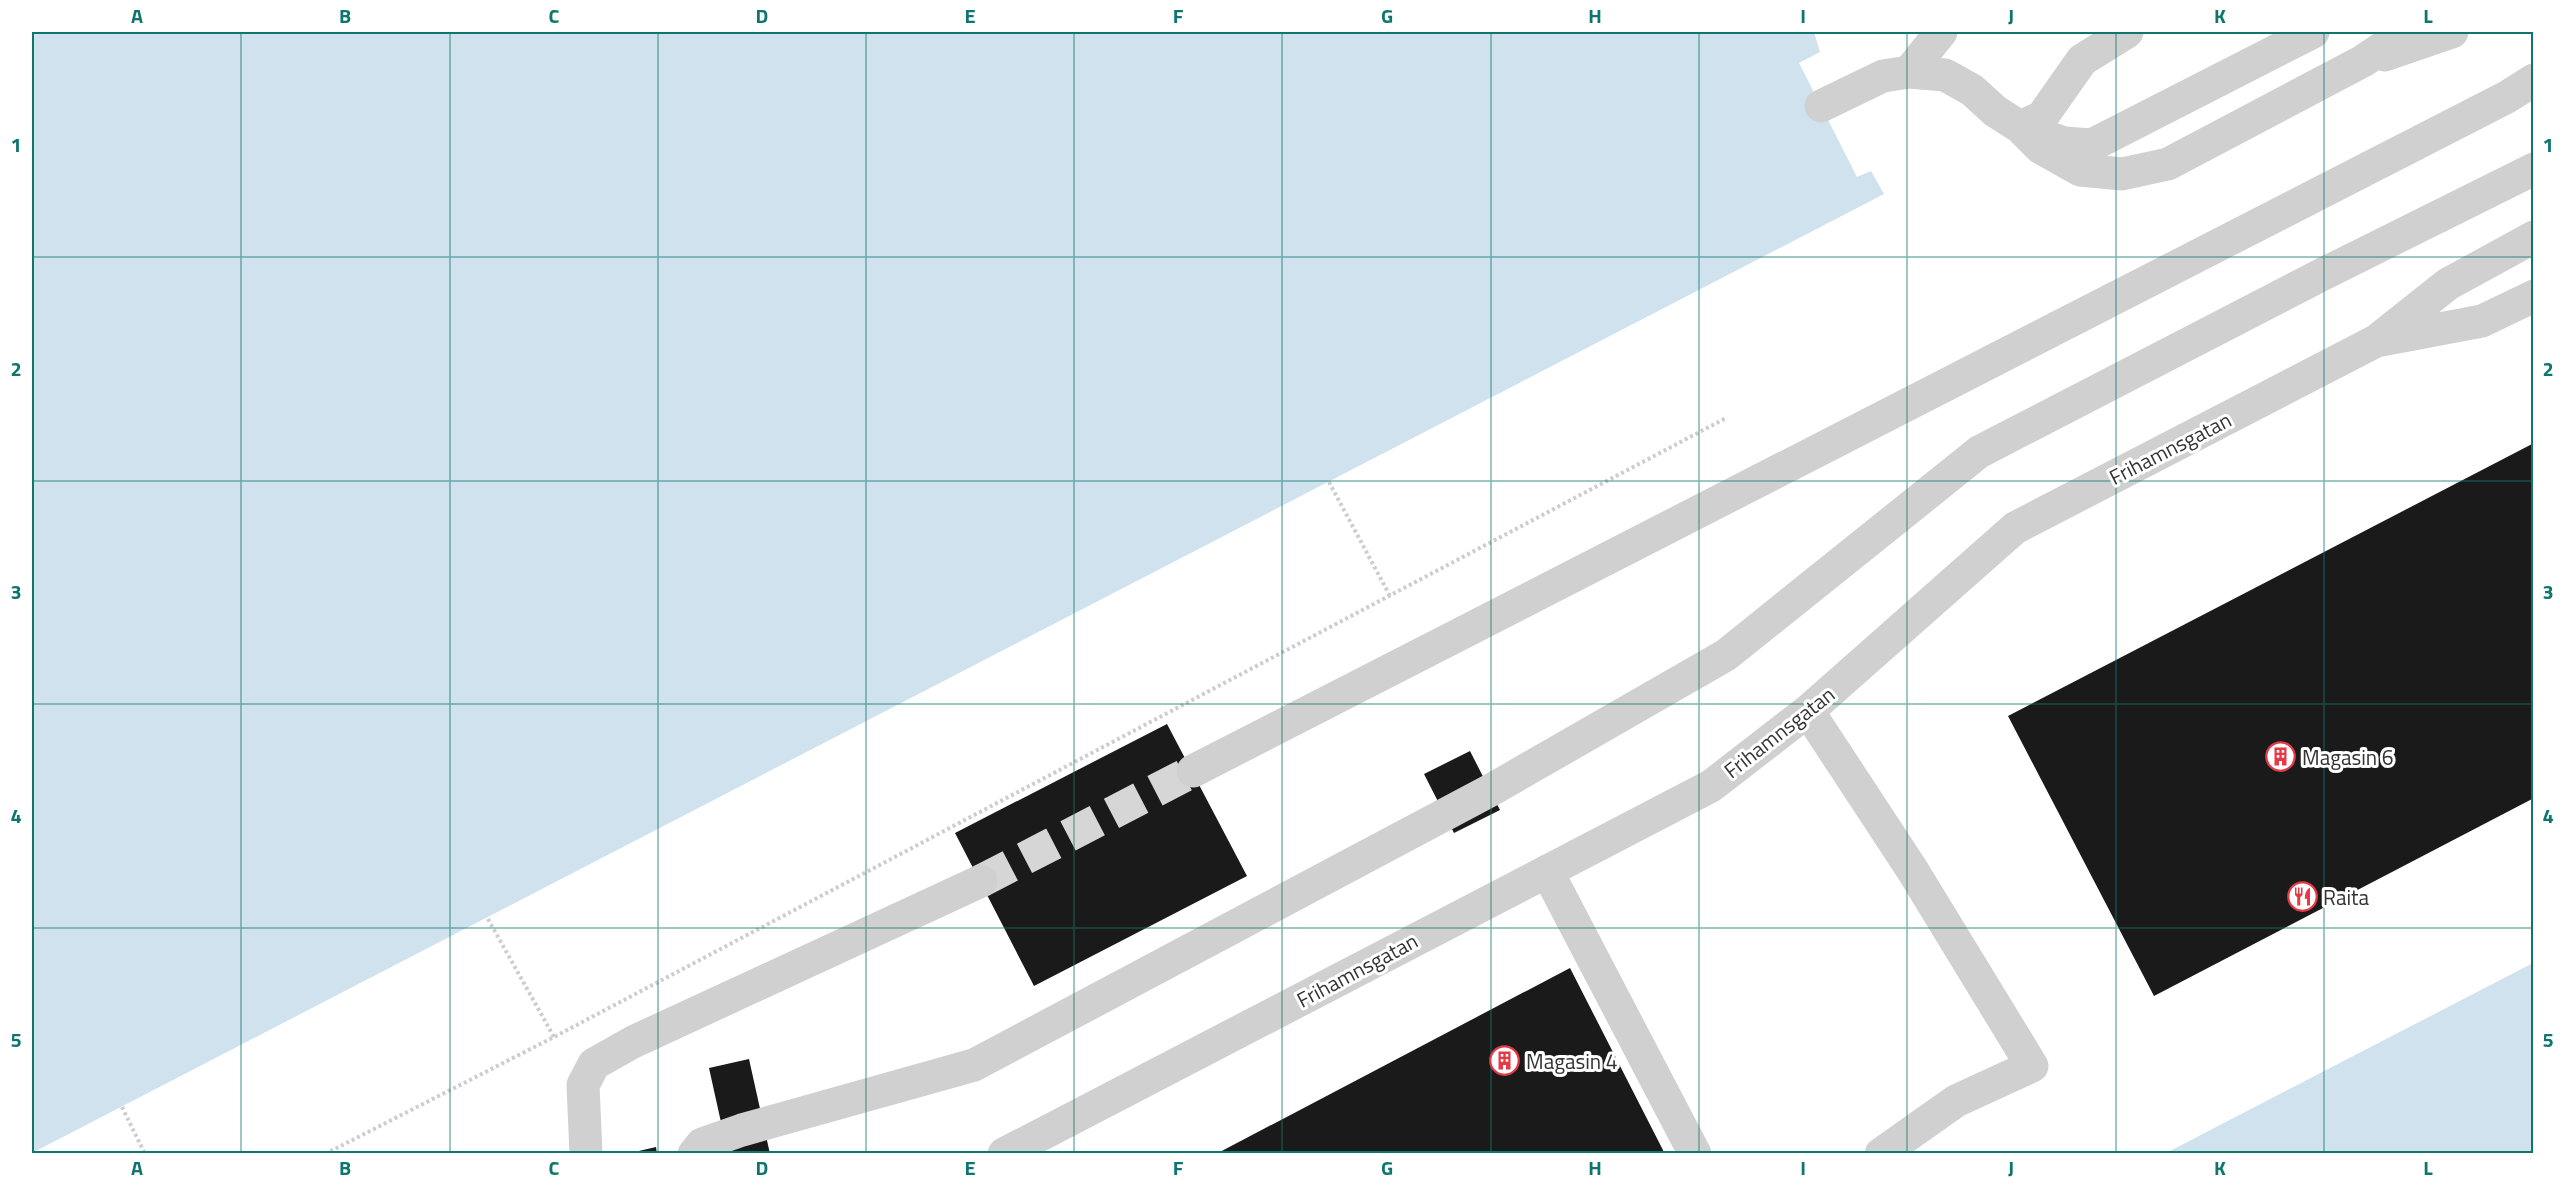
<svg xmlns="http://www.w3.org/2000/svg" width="2565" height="1185" viewBox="0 0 2565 1185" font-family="'Titillium Web',sans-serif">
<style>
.water{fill:#cfe2ee}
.building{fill:#1a1a1a}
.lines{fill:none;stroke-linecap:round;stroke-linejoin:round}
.minor-tunnel{stroke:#d6d6d6;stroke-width:33;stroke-dasharray:33 16;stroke-linecap:butt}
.path{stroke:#cdcdcd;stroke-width:4;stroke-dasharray:3 3;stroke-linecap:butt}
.minor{stroke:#d0d0d0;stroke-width:33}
.grid{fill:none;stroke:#0f766e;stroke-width:1.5;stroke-opacity:0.55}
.labels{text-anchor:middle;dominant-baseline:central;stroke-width:6;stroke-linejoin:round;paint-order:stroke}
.street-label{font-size:21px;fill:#333;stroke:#fff}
.poi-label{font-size:21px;fill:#333;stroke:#fff;text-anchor:start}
.neatline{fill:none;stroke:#0f766e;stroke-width:2}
.grid-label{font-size:20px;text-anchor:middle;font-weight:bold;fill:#0f766e}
</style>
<rect width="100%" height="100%" fill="#fff"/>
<path class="water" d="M32 32H1814L1820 52 1799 63 1857 177 1871 171 1884 194 32 1153Z
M2533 963V1153H2166Z"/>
<path class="building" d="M2534 443V798L2154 996 2008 716Z
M1167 724 1247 876 1034 986 955 833Z
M1470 751 1500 810 1454 833 1424 774Z
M1570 968 1665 1154H1216Z
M749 1059 770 1154H728L709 1068Z
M656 1147 657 1154H630V1153Z"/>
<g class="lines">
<path class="minor-tunnel" d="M981 881 1193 771"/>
<path class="path" d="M1329 482 1390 596
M488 919 554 1037
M122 1107 145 1154
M325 1154 554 1037 1726 418"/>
<path class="minor" d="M2385 55 2452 32
M1909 72 1941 32
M1821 106 1883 76 1909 72 1945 75 1972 90 1995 111 2020 127 2041 148 2080 170 2122 174 2168 164 2363 61 2406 32
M2020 127 2042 117 2082 60 2127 32
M2039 134 2064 143 2092 145 2313 32
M2380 338 2448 284 2534 237
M1808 711 1913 871 2032 1066 1956 1101 1881 1154
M1193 771 2507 97 2534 80
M1547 871 1695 1154
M586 1154 583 1085 594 1064 633 1042 981 881
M694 1154 702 1144 742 1130 974 1065 1491 790 1726 655 1979 452 2321 275 2534 169
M1004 1154 1711 786 1808 711 2015 528 2376 341 2482 321 2534 296"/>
</g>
<path class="grid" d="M241 32V1154M450 32V1154M658 32V1154M866 32V1154M1074 32V1154M1282 32V1154M1491 32V1154M1699 32V1154M1907 32V1154M2116 32V1154M2324 32V1154M32 257H2534M32 481H2534M32 704H2534M32 928H2534"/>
<defs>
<symbol id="building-ring" viewBox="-11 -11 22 22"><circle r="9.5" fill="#fff" stroke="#e63946" stroke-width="1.5"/><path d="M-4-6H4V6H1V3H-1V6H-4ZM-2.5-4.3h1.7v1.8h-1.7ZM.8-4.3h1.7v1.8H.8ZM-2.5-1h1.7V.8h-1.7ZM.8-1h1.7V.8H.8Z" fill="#e63946"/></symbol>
<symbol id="restaurant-ring" viewBox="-11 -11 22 22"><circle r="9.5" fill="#fff" stroke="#e63946" stroke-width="1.5"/><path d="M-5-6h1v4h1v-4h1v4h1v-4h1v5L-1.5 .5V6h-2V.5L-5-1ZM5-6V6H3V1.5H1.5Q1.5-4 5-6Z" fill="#e63946"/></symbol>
</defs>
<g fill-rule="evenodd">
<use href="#building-ring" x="2264" y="740" width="33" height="33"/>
<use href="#restaurant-ring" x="2286" y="880" width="33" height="33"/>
<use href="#building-ring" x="1488" y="1044" width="33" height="33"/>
</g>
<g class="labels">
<g class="street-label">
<text transform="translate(2170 448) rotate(-27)">Frihamnsgatan</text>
<text transform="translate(1779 732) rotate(-38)">Frihamnsgatan</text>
<text transform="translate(1357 970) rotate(-28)">Frihamnsgatan</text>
</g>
<g class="poi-label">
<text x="2302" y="757">Magasin 6</text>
<text x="2323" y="897">Raita</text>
<text x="1526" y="1061">Magasin 4</text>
</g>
</g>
<rect width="2565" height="1185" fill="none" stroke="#ffffff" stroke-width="66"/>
<rect x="33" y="33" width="2499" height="1119" class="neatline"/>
<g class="grid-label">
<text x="137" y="23">A</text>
<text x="345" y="23">B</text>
<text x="554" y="23">C</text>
<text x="762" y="23">D</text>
<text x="970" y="23">E</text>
<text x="1178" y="23">F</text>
<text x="1387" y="23">G</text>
<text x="1595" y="23">H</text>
<text x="1803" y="23">I</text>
<text x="2011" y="23">J</text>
<text x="2220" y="23">K</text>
<text x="2428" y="23">L</text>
<text x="16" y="152">1</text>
<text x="2548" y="152">1</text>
<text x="16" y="376">2</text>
<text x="2548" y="376">2</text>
<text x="16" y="599">3</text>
<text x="2548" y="599">3</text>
<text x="16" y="823">4</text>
<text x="2548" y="823">4</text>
<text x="16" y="1047">5</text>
<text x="2548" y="1047">5</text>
<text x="137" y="1175">A</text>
<text x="345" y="1175">B</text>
<text x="554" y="1175">C</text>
<text x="762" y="1175">D</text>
<text x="970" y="1175">E</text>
<text x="1178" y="1175">F</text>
<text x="1387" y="1175">G</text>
<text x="1595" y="1175">H</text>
<text x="1803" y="1175">I</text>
<text x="2011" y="1175">J</text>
<text x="2220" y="1175">K</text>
<text x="2428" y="1175">L</text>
</g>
</svg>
